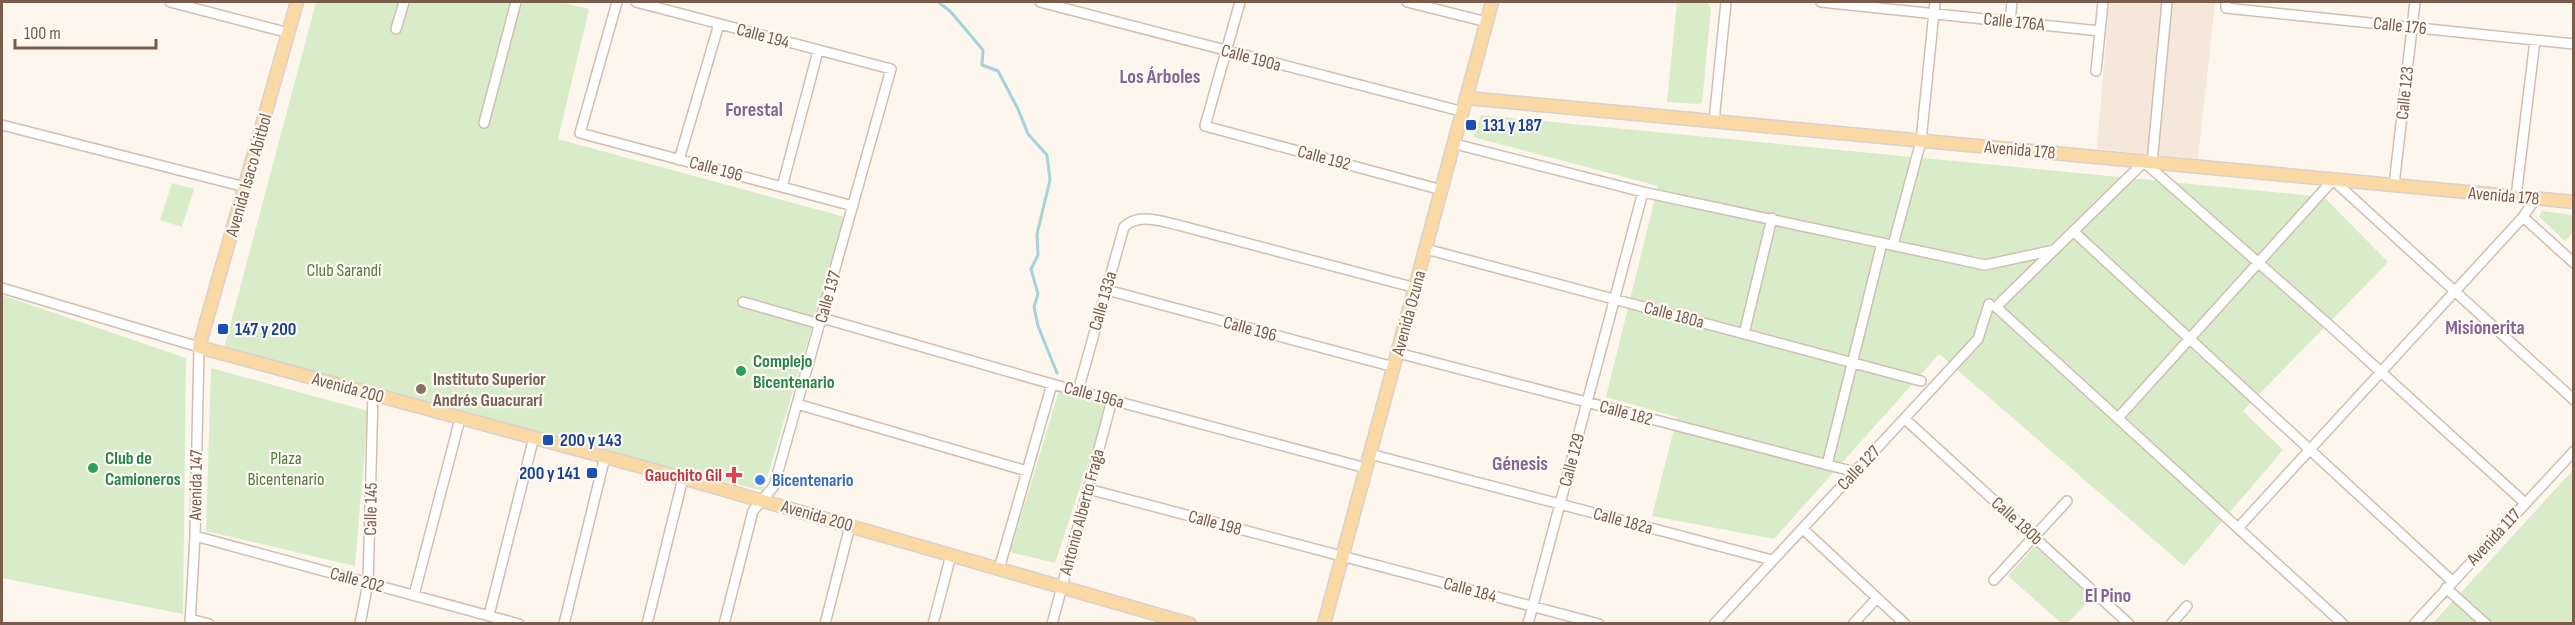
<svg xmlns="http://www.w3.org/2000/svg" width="2575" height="625" viewBox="0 0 2575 625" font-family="'Sofia Sans Condensed',sans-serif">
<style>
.residential{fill:#f5e8da}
.green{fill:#d8ecc9}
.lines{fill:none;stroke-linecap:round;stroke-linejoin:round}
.stream{stroke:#a5d3da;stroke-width:3}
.minor-casing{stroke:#d1beb0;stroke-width:12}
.major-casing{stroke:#dad1cd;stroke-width:15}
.minor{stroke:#fff;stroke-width:9}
.major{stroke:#fbd9a5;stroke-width:12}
.transit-dot{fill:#1a4fb4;stroke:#fffaf3;stroke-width:2}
.leisure-dot{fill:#2e9e5b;stroke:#fffaf3;stroke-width:2}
.education-dot{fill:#8d6e63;stroke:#fffaf3;stroke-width:2}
.health-dot{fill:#e0444e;stroke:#fffaf3;stroke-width:2}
.shop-dot{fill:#3f7fe0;stroke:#fffaf3;stroke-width:2}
.labels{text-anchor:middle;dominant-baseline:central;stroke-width:4.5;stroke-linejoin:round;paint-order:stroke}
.street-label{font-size:18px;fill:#7a5c4d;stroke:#fffaf3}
.transit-label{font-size:18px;font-weight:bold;fill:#164399;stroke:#fffaf3;text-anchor:start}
.park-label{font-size:18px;fill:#537a41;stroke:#fffaf3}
.leisure-label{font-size:18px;font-weight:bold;fill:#27864d;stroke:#fffaf3;text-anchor:start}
.education-label{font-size:18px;font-weight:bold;fill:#785e54;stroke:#fffaf3;text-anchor:start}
.health-label{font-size:18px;font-weight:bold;fill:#be3a42;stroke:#fffaf3;text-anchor:end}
.shop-label{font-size:18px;font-weight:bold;fill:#366cbe;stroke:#fffaf3;text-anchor:start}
.neighbourhood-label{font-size:20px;font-weight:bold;fill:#846695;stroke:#fffaf3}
</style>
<rect width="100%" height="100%" fill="#fdf6ec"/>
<path class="residential" d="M2109 2H2215L2198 159 2097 149Z"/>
<path class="green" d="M316 2H561L589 9 558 139 845 217 763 491 223 352Z
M1677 2 1708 3 1711 9 1702 103 1697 104 1667 102Z
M1481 115 2324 197 2388 262 2243 411 2283 450 2184 566 1939 354 1774 539 1652 516 1677 417 1606 397 1658 186 1473 137Z
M172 183 194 189 182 227 160 220Z
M2542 211 2573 215V232L2565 241 2539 217Z
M2 295 186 358 183 614 2 578Z
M211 368 368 411 355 566 206 531Z
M1059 391 1108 403 1055 563 1010 552Z
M2573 470V623H2433Z
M2035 546 2092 597 2068 623H2061L2008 576Z"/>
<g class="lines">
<path class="stream" d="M938 2 950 11 983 50 982 65 998 71 1018 109 1028 134 1047 155 1050 180 1037 234 1038 255 1031 269 1038 294 1034 307 1038 326 1057 373"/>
<defs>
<path id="minor" d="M170 2 289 33
M617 2 580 133 853 206
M636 2 891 69 774 486 753 511 724 624
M1040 2 1464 112
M1240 2 1205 126 1442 190
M1407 2 1487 22
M1821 2 2100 31
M2226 2V8L2574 44
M2010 21 2012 2
M396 29 404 2
M2096 71 2103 2
M1714 121 1726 2
M484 123 516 2
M2 125 245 187
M1455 144 1643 192 1985 265 2054 250
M679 160 719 24
M2152 163 2167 2
M2394 185 2415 2
M782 187 818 51
M2516 197 2535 40
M2523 217 2574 263
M2073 231 2452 581
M1893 245 1921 141 1935 2
M1426 249 1921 381
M2 288 199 347 195 536 190 624
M1107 290 1394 367
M743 302 820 324
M822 318 1052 384 1366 468
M1744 334 1772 218
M1398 353 1855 472
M1078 391 1124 227C1138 213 1160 221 1178 225L1416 288
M797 404 1027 471
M2118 418 2333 180 2574 400
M1905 419 2129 624
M1370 454 1772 560
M1827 465 1882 243
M1088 489 1599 624
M2238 528 2523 217 2535 199
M1803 529 1905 624
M195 536 519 624
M999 569 1052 384
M1994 580 2067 501
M2446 588 2486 624
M414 595 460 419
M489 615 534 437
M190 619 209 624
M360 624 368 583 373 394
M564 624 605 457
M647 624 683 478
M825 624 850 526
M933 624 951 555
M1052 624 1112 400
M1528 624 1643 192
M1714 624 1978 339 1989 304
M1853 624 1877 598
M2171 624 2187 606
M2343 624 1996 307 2144 162 2337 332 2525 503
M2414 624 2574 451"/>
<path id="major" d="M297 2 199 347 683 478 1190 624
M1467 98 2574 202
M1324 624 1492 2"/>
</defs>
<use href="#minor" class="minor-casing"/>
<use href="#major" class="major-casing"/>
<use href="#minor" class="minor"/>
<use href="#major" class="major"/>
</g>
<g class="transit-dot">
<rect x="1465" y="119" width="12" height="12" rx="3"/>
<rect x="217" y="323" width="12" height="12" rx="3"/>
<rect x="542" y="434" width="12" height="12" rx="3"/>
<rect x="586" y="467" width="12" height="12" rx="3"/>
</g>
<g class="leisure-dot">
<circle cx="741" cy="371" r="6"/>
<circle cx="93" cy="468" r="6"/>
</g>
<circle class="education-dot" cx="421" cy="389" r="6"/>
<path class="health-dot" d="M731 466h6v6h6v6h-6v6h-6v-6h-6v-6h6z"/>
<circle class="shop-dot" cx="760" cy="480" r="6"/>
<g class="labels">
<g class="street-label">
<text transform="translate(2014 22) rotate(6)">Calle 176A</text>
<text transform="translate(2400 26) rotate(6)">Calle 176</text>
<text transform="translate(763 36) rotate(15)">Calle 194</text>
<text transform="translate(1251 58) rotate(15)">Calle 190a</text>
<text transform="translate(2405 93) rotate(-84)">Calle 123</text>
<text transform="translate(2020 150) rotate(5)">Avenida 178</text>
<text transform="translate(1324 158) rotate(15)">Calle 192</text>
<text transform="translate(716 169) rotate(15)">Calle 196</text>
<text transform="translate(249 175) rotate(-74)">Avenida Isaco Abitbol</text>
<text transform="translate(2504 196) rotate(5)">Avenida 178</text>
<text transform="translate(828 297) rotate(-74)">Calle 137</text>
<text transform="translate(1103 301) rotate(-74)">Calle 133a</text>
<text transform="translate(1409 313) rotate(-75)">Avenida Ozuna</text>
<text transform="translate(1674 315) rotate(15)">Calle 180a</text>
<text transform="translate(1250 329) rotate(15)">Calle 196</text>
<text transform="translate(348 388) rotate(15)">Avenida 200</text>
<text transform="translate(1094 395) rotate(15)">Calle 196a</text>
<text transform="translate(1626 413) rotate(15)">Calle 182</text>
<text transform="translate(1572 460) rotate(-75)">Calle 129</text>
<text transform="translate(1859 468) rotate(-47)">Calle 127</text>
<text transform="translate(196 485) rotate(-89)">Avenida 147</text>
<text transform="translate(371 509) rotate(-89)">Calle 145</text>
<text transform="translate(1082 512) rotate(-75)">Antonio Alberto Fraga</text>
<text transform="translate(817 516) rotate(16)">Avenida 200</text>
<text transform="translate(1623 521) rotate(15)">Calle 182a</text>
<text transform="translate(2017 521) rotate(42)">Calle 180b</text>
<text transform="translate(1215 523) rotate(15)">Calle 198</text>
<text transform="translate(2494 537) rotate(-47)">Avenida 117</text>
<text transform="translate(357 580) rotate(15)">Calle 202</text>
<text transform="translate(1470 590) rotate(15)">Calle 184</text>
</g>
<g class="transit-label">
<text x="1483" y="125">131 y 187</text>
<text x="235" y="329">147 y 200</text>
<text x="560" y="440">200 y 143</text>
<text x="580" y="473" text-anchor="end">200 y 141</text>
</g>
<g class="park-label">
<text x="344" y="270">Club Sarandí</text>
<text x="286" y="458">Plaza<tspan x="286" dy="21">Bicentenario</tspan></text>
</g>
<g class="leisure-label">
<text x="753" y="361">Complejo<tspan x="753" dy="21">Bicentenario</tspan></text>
<text x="105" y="458">Club de<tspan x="105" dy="21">Camioneros</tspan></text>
</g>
<g class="education-label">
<text x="433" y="379">Instituto Superior<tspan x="433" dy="21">Andrés Guacurarí</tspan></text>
</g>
<g class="health-label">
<text x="722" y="475">Gauchito Gil</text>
</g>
<g class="shop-label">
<text x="772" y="480">Bicentenario</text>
</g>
<g class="neighbourhood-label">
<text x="1160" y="77">Los Árboles</text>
<text x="754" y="110">Forestal</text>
<text x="2485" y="328">Misionerita</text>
<text x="1520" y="464">Génesis</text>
<text x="2108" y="596">El Pino</text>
</g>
</g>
<rect width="2575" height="625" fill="none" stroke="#7a5c4d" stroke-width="6"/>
<path d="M15 39v9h141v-9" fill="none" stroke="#7a5c4d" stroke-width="3"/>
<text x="24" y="39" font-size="18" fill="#7a5c4d" stroke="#fffaf3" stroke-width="4.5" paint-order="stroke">100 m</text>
</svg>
